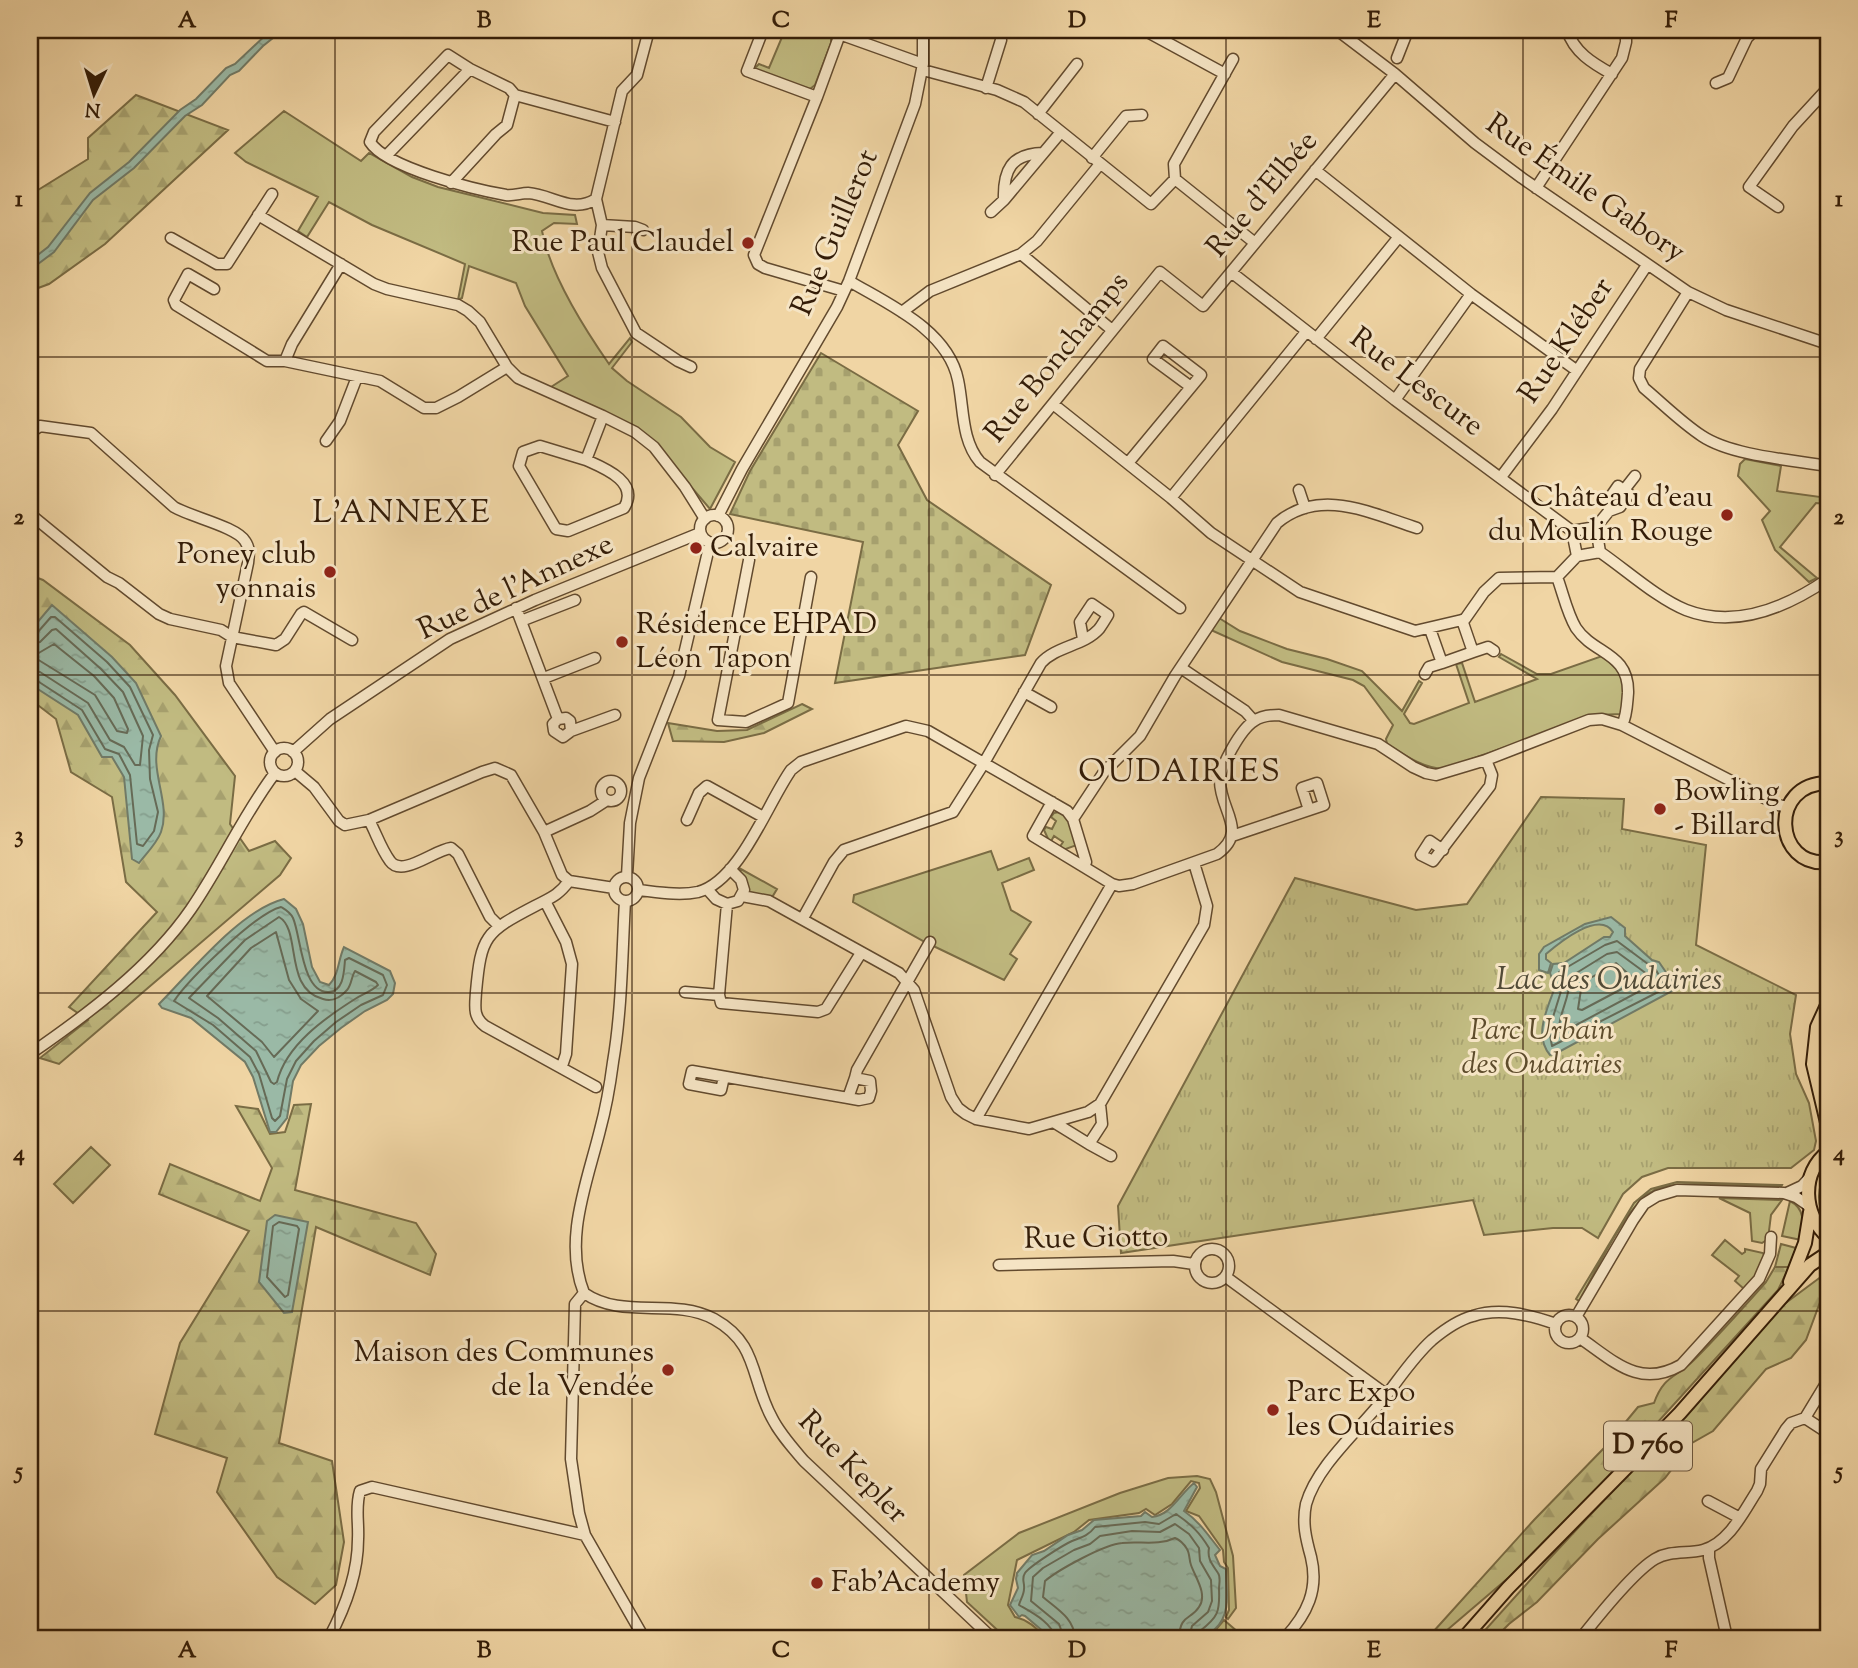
<svg xmlns="http://www.w3.org/2000/svg" width="1858" height="1668" viewBox="0 0 1858 1668" font-family="'Sorts Mill Goudy',serif">
<style>
.green{fill:#c1bb81;stroke:#7a6c44;stroke-width:2}
.forest{fill:url(#forest-firs);stroke:#7a6c44;stroke-width:2}
.cemetery{fill:url(#cemetery-stones);stroke:#7a6c44;stroke-width:2}
.park{fill:url(#park-tufts);stroke:#7a6c44;stroke-width:2}
.water{fill:url(#water-ripples);stroke:#717a66;stroke-width:2}
.lines{fill:none;stroke-linecap:round;stroke-linejoin:round}
.shore{stroke:#666a56;stroke-width:2}
.minor-casing{stroke:#624a2e;stroke-width:13}
.major-casing{stroke:#331c07;stroke-width:16}
.minor{stroke:#f5e4c4;stroke-width:10}
.major{stroke:#f0d5a4;stroke-width:12}
.grid{fill:none;stroke:#331c07;stroke-width:2;stroke-opacity:0.55}
.poi-dot{fill:#8f2418;stroke:#f5e4c4;stroke-width:2.5}
.labels{text-anchor:middle;dominant-baseline:central;stroke-width:6;stroke-linejoin:round;paint-order:stroke}
.shield{fill:#f5e4c4;stroke:#6d5840;stroke-width:2}
.shield-label{font-size:28px;font-weight:bold;fill:#331c07}
.street-label{font-size:30px;fill:#331c07;stroke:#f5e4c4}
.poi-label{font-size:30px;fill:#331c07;stroke:#f5e4c4;text-anchor:start}
.park-label{font-size:30px;font-style:italic;fill:#5e4c2c;stroke:#f5e4c4}
.neighbourhood-label{font-size:32px;letter-spacing:2px;fill:#331c07;stroke:#f5e4c4}
.water-label{font-size:32px;font-style:italic;fill:#524b37;stroke:#f5e4c4}
.neatline{fill:none;stroke:#331c07;stroke-width:2.5}
.grid-label{font-size:23px;text-anchor:middle;font-weight:bold;fill:#331c07}
</style>
<defs>
<pattern id="forest-firs" width="22" height="20" patternUnits="userSpaceOnUse" patternTransform="scale(1.75)"><rect width="22" height="20" fill="#c1bb81"/><path d="M5 1l3.5 6h-7zM16 11l3.5 6h-7z" fill="#a6a06e"/></pattern>
<pattern id="cemetery-stones" width="16" height="16" patternUnits="userSpaceOnUse" patternTransform="scale(1.75)"><rect width="16" height="16" fill="#c1bb81"/><path d="M2 7V4a2 2 0 0 1 4 0v3zM10 15v-3a2 2 0 0 1 4 0v3z" fill="#a6a06e"/></pattern>
<pattern id="park-tufts" width="24" height="20" patternUnits="userSpaceOnUse" patternTransform="scale(1.75)"><rect width="24" height="20" fill="#c1bb81"/><path d="M3 7l-1-3M5 7V3M7 7l1-3M15 17l-1-3M17 17v-4M19 17l1-3" fill="none" stroke="#a6a06e"/></pattern>
<pattern id="water-ripples" width="26" height="14" patternUnits="userSpaceOnUse" patternTransform="scale(1.75)"><rect width="26" height="14" fill="#9ab9a6"/><path d="M2 4q2-2 4 0t4 0M15 11q2-2 4 0t4 0" fill="none" stroke="#859e8d"/></pattern>
</defs>
<rect width="100%" height="100%" fill="#f0d5a4"/>
<filter id="stains"><feTurbulence type="fractalNoise" baseFrequency=".00286" numOctaves="4"/><feColorMatrix values="0 0 0 0 .2 0 0 0 0 .09 0 0 0 0 .02 0 0 0 .5 -.17"/></filter>
<radialGradient id="worn" r=".72"><stop offset=".6" stop-color="#630" stop-opacity="0"/><stop offset="1" stop-color="#630" stop-opacity=".3"/></radialGradient>
<path class="green" d="M785 30H819L831 37V43L815 85 810 89 757 71 755 68 759 64 769 68Z
M284 111 361 161 369 153 412 177 438 187 543 213 575 215 577 224 554 223 542 231C550 273 584 328 609 364L630 338 632 342 612 368 627 381 681 417 710 447 735 462 710 509 647 435 618 418 551 389V387L568 376 525 306 516 283 469 266 462 298 458 300 465 264 372 225 329 202 307 237 298 231 318 197 246 162 235 153Z
M1745 459 1781 466 1777 491 1828 498V504L1816 503 1780 547 1817 578 1809 582 1775 550 1762 520 1770 511 1738 476 1740 464Z
M1219 618 1240 631 1287 649 1327 659 1362 671 1402 711 1419 681 1422 683 1404 714 1410 723 1414 724 1469 703 1456 664 1462 663 1475 702 1537 679 1499 657 1501 654 1537 674H1551L1602 656C1624 673 1631 687 1621 714L1597 715 1443 769C1420 767 1405 755 1387 744L1386 739 1393 725 1364 686 1353 680 1282 662 1211 630Z
M1059 812 1068 817 1077 845 1063 850 1059 848 1063 842 1054 836 1050 843 1044 830 1046 827 1052 829 1056 821 1051 817 1054 813Z
M991 851 998 870 1029 858 1034 870 1002 883 1011 910 1031 922 1010 954 1017 959 1004 980 925 942 853 902 854 895Z
M739 868 777 889 771 899 747 892Z
M91 1147 110 1165 73 1203 54 1184Z
M1828 1169V1223C1815 1206 1817 1186 1828 1169Z
M1677 1182 1782 1185 1781 1187C1752 1187 1677 1178 1653 1191 1627 1204 1595 1273 1579 1301L1576 1299 1634 1203 1651 1189Z
M1719 1198 1782 1200 1771 1215 1768 1239 1762 1243 1752 1241 1750 1213Z
M1790 1201C1806 1209 1803 1224 1801 1240L1782 1236Z
M1725 1240 1742 1254 1745 1252V1249L1763 1253 1765 1257 1757 1278 1744 1289 1735 1281 1739 1276 1712 1255Z
M1781 1244 1796 1248 1789 1267H1775Z
M1197 1476 1210 1479 1216 1492 1233 1556 1236 1608 1228 1619 1226 1617 1229 1610 1228 1568 1224 1562 1223 1550 1199 1516 1186 1511 1200 1488 1199 1483 1191 1481 1172 1504 1155 1515 1146 1509 1139 1513 1089 1520 1074 1532 1017 1560 1008 1605 1015 1617C1029 1620 1037 1629 1046 1638H1006L967 1602 964 1575 1019 1533 1120 1493 1168 1478Z
M1224 1620 1245 1638H1203L1213 1633Z"/>
<path class="forest" d="M136 95 228 130 105 244 49 284 30 291V195L88 159V138Z
M30 575 43 580 130 645 175 695 235 776 230 824 249 851 275 841 291 858 280 875 59 1064 40 1058 88 1020 69 1007 157 912 126 882 112 797 71 772 56 719 30 699Z
M802 704 812 709 764 733 724 742 673 741 668 723 717 731 747 730Z
M311 1104 295 1190 416 1223 436 1254 430 1275 316 1227 279 1443 332 1461 344 1542 336 1585 315 1604 277 1577 217 1492 227 1458 155 1434 180 1343 249 1231 159 1194 170 1164 260 1201 272 1168 236 1106 258 1109 270 1134 285 1132 294 1105Z
M1775 1267H1789L1778 1290 1586 1501 1521 1567 1439 1637 1433 1632 1534 1520 1605 1447 1638 1407 1654 1403C1664 1375 1676 1378 1694 1360 1719 1335 1743 1308 1766 1282Z
M1828 1273V1293L1822 1297 1806 1340 1791 1358 1766 1369 1713 1431 1692 1443 1665 1478 1598 1539 1537 1602 1509 1624 1495 1638H1478L1550 1558 1721 1375 1779 1308 1822 1276Z"/>
<path class="cemetery" d="M821 353 918 411 898 445 927 500 1051 585 1025 655 835 683 863 542 730 514 750 471Z"/>
<path class="park" d="M1541 797 1624 799 1622 829 1706 845 1696 945 1796 995 1790 1034 1796 1074 1809 1103 1816 1141 1814 1150 1791 1168H1668L1642 1177 1623 1194 1598 1238 1582 1228H1553L1484 1235 1473 1200 1121 1253 1118 1206 1295 878 1416 910 1467 904Z"/>
<path class="water" d="M271 30H283L263 46 239 71 230 75 202 105 185 116 134 168 93 200 54 252 30 270V261L48 247 90 193 129 162 180 110 196 99 226 68 235 64Z
M52 605 112 657 136 683 161 736C146 768 172 801 161 832 157 843 146 854 139 863L132 859 124 777 112 757H102L78 715 30 684V631Z
M284 899 296 909 303 924 312 967 320 982 329 985C339 975 338 960 344 947L390 971 395 983 393 994 387 1000 365 1011 341 1028 319 1046 301 1065 293 1081 287 1118 276 1132H270L253 1077 245 1062 191 1018 162 1008 159 1004C191 972 240 910 284 899Z
M1611 917 1625 928V936L1652 960 1659 962 1674 984 1672 991 1555 1054 1550 1055C1533 1035 1548 1008 1555 987L1550 973 1553 964 1564 963 1604 937H1610L1613 932C1599 910 1559 943 1546 954V959L1551 963 1548 973 1539 970V954L1544 947 1585 924Z
M275 1215 308 1222 292 1312 284 1313 259 1282 267 1221Z
M1194 1483 1197 1487 1184 1511C1200 1522 1208 1535 1220 1550L1215 1555 1220 1566 1226 1569C1226 1589 1232 1614 1215 1629 1211 1633 1206 1635 1201 1638H1051L1025 1616 1022 1615 1019 1617 1010 1605 1018 1588 1016 1579 1017 1573 1032 1555 1044 1551 1068 1535 1082 1530 1094 1520 1141 1516 1145 1512 1152 1517C1171 1515 1179 1495 1194 1483Z"/>
<g class="lines">
<path class="shore" d="M30 635 37 633 51 617H55L107 662 130 687 153 735 149 750 150 779 158 812 154 831 143 846 137 844 130 775 119 754 105 749 82 710 36 680 30 679
M30 644 40 642 52 630 56 629 101 669 123 692 143 736 140 765H135L124 747 110 740 88 703 40 672 30 670
M54 644 94 676 114 698 128 729 127 733 117 731 95 695 37 659V654Z
M281 907C286 910 290 912 293 918 301 936 302 994 329 992 344 991 344 971 345 960L349 958 383 975 387 985 383 995 361 1005 336 1022 314 1041 296 1061 287 1079 280 1116 275 1121 272 1118 259 1074 250 1057 213 1025 174 1001C189 979 256 913 281 907Z
M279 917C302 930 283 989 323 999 333 1002 340 998 347 990 352 984 351 977 355 971L376 982 378 985C372 991 363 994 355 999 325 1018 286 1045 277 1082L274 1084 271 1082 256 1051 218 1018 189 998 245 940Z
M276 932 289 980 301 999 318 1011 274 1057 262 1042 207 996 251 948Z
M1617 941 1656 970 1666 988 1552 1046 1549 1030 1562 988 1559 972 1605 945Z
M1617 952 1651 977 1653 984 1563 1032H1559C1557 1017 1571 996 1570 977L1607 954Z
M1616 963 1633 978V983L1582 1010 1578 1009 1582 983Z
M279 1222 297 1226 299 1229 288 1295 285 1297 267 1277 273 1226Z
M1055 1638C1053 1623 1031 1612 1019 1605 1020 1600 1024 1595 1024 1589 1025 1583 1021 1579 1025 1573 1030 1566 1063 1545 1072 1541 1082 1537 1088 1536 1095 1527L1145 1522 1159 1524 1176 1514C1191 1524 1200 1533 1209 1548 1207 1559 1212 1564 1218 1573 1221 1577 1219 1584 1219 1589 1220 1612 1218 1617 1200 1631L1198 1638
M1064 1638 1059 1624 1031 1601 1033 1577 1043 1568 1074 1550 1090 1544 1100 1536 1132 1531 1160 1532 1175 1524 1189 1534 1199 1548 1200 1561 1211 1580 1212 1601 1208 1612 1192 1626 1189 1638
M1075 1638C1074 1618 1057 1609 1043 1597L1045 1581C1058 1570 1105 1544 1122 1543 1141 1541 1158 1546 1175 1538 1180 1540 1184 1544 1187 1549 1190 1554 1189 1560 1191 1565 1195 1577 1208 1594 1199 1607 1191 1620 1180 1614 1179 1638"/>
<defs>
<path id="minor" d="M763 30 747 71 817 97 840 34
M828 30 923 64
M1144 30 1225 74
M1337 30 1395 74 1475 143 1522 178 1688 292 1726 310 1828 344
M1567 30C1574 52 1592 63 1612 74
M1397 58 1408 30
M923 70 997 90 1024 102 1151 204 1175 179 1255 243
M1716 83 1728 78 1747 38 1755 30
M986 88 1001 40
M515 95 509 88 470 69 448 55 374 132 370 142C386 168 477 190 506 195 513 196 521 193 528 193 553 195 572 214 596 199
M817 97 754 255 758 264 765 268 844 291
M1038 114 1077 64
M387 155 470 69
M1092 158 1126 116 1142 115
M1315 170 1471 294 1576 370
M1175 179 1174 164 1233 59
M451 183 496 134 507 125 515 95 615 122
M1536 188 1622 58 1626 42V30
M596 199 602 225 598 252 602 268 636 333 678 361 691 367
M596 199 622 91 637 75 649 30
M1004 200C1003 170 1011 154 1043 153
M1778 207 1749 187 1793 126 1828 88
M991 212 1004 200 1061 132
M258 215 374 284 387 289 458 305 468 311 480 322 507 367 518 378 603 416 635 432 654 447 685 487 705 519
M602 225 635 227 643 230
M171 238 217 264H227L272 194
M1021 254 1112 330
M341 264 292 344 285 361 380 381 424 408H436L458 397 507 367
M1231 272 1395 400 1572 531
M849 281C888 304 948 330 958 380 964 408 961 440 980 462L1180 608
M214 289 188 274 174 300 176 305 267 361H285
M1688 292 1640 369 1639 378 1644 388C1663 404 1682 423 1702 436 1732 456 1793 460 1828 466
M902 312 930 291 1021 254 1037 241 1100 164
M1316 339 1398 238
M1395 400 1471 294
M1053 404 1171 498 1211 533 1300 592 1415 631 1462 620 1473 652 1442 663 1430 629
M326 441 340 421 357 377
M30 443 31 432 40 426 91 433 174 507C191 517 237 527 245 541 250 548 249 554 248 563L226 666 229 683 275 752
M586 460C604 468 640 482 624 508L568 531 556 529 519 466 523 452 540 446 586 460 603 416
M1128 463 1201 375 1163 346 1153 359 1191 387
M995 475 1160 272 1203 306 1395 74
M1501 477 1552 409 1647 265
M1299 490 1305 508
M1624 490 1635 476
M1171 498 1306 332
M30 514 107 577 119 583 159 614 170 619 221 630 232 637 276 645 285 639 301 614 304 612 352 640
M700 529a14 14 0 1 1 28 0a14 14 0 1 1-28 0Z
M718 516 742 469 837 307 849 281 915 104 923 64V30
M1596 527 1600 552 1577 556 1572 531Z
M1596 527 1609 511 1620 507 1629 494 1618 486 1609 499V511
M1600 552C1625 569 1658 599 1686 610 1735 629 1787 607 1828 579
M749 560 718 720 746 722 788 703 811 577
M1557 577 1577 556
M516 608 558 719 553 724 554 731 563 737 571 731 570 721 566 718 558 719
M1462 620 1465 619 1484 592 1499 578 1557 577C1563 593 1567 613 1576 628 1594 655 1629 652 1628 693 1627 704 1627 716 1622 725
M521 621 575 600
M1473 652 1488 647 1494 651
M1181 668 1245 711 1254 721
M1425 674 1429 667 1442 663
M544 678 595 658
M1024 692 1051 707
M571 731 615 715
M270 762a14 14 0 1 1 28 0a14 14 0 1 1-28 0Z
M293 752 330 719 450 639 535 600 700 533
M295 771 314 787 339 821 345 825 369 820 482 772 495 768 511 775 544 832 562 875 569 881 614 888
M601 791a10 10 0 1 1 20 0a10 10 0 1 1-20 0Z
M1052 802 1033 836 1112 884 1119 886 1133 884 1217 854C1249 831 1220 811 1220 781 1220 766 1241 729 1254 721 1261 716 1270 715 1279 715L1378 744 1413 767 1426 773 1436 775 1486 760 1589 720 1602 719 1622 725 1778 805 1788 807
M1073 819 1104 772 1140 736 1175 676 1277 523C1320 487 1370 513 1417 528
M369 820C376 833 381 849 390 861 402 878 434 850 451 848L458 854 490 917 498 925
M687 820 699 793 707 786 763 817
M544 832 590 811 607 800
M1232 836 1324 805 1317 783 1302 788 1309 810
M1443 850 1430 841 1421 855 1433 861 1490 786 1492 775 1486 760
M627 876 630 823 639 778 679 676 710 543
M614 889a12 12 0 1 1 24 0a12 12 0 1 1-24 0Z
M569 881C558 896 550 898 535 906 485 932 481 936 476 992 475 1007 473 1017 485 1026L596 1087
M707 889 716 899 727 904 738 901 744 890 741 880 730 869
M639 890C657 892 679 896 698 892 740 881 767 804 791 770L801 762 906 726 928 731 1067 811 1073 819 1086 862 1084 867
M742 896 769 901 899 973 914 990 951 1097 958 1108 966 1114 976 1119 1029 1129 1088 1112 1100 1104 1204 925 1207 906 1194 863
M545 901 566 942 572 964 566 1054 562 1066
M727 904 719 995 721 1003 818 1012 826 1009 861 953
M803 918 834 862 844 850 953 812 984 763 1041 663C1056 646 1084 646 1099 629 1102 625 1105 620 1108 615L1092 604 1080 622 1083 639
M685 992 719 995
M30 1054C88 1014 151 967 191 909 222 864 243 815 275 773
M724 1077 721 1090 689 1084 692 1071 848 1098 855 1078
M848 1098 859 1100 869 1098 871 1091 870 1081 855 1078 857 1070 930 942
M976 1119 1112 884
M1055 1123 1089 1144 1102 1124 1100 1104
M1089 1144 1111 1156
M1787 1193 1802 1186 1811 1176
M1195 1266a17 17 0 1 1 34 0a17 17 0 1 1-34 0Z
M999 1265 1173 1261 1194 1264
M1226 1277 1387 1395
M584 1293C623 1320 673 1297 714 1319 759 1344 750 1378 772 1418 780 1434 792 1447 804 1461L992 1638
M584 1293C563 1240 587 1183 600 1130 606 1108 610 1085 613 1062 622 1009 622 954 625 901
M584 1293 575 1304 571 1459 579 1513 585 1535 644 1638
M1555 1329a14 14 0 1 1 28 0a14 14 0 1 1-28 0Z
M1576 1317 1633 1220 1644 1204 1657 1196 1677 1190 1784 1193 1796 1197 1809 1206
M1580 1338C1614 1361 1639 1389 1681 1365L1759 1279 1770 1254 1771 1237
M1805 1418 1828 1433
M1708 1501 1740 1518
M1709 1548V1558L1727 1638
M329 1638C345 1608 358 1574 358 1539 359 1523 355 1507 360 1491L372 1487 585 1535
M1285 1638C1307 1614 1319 1590 1311 1557 1306 1539 1302 1523 1306 1504 1317 1466 1357 1432 1381 1402 1398 1381 1412 1358 1432 1340 1444 1330 1458 1320 1473 1316 1500 1307 1530 1315 1556 1324
M1581 1638C1596 1619 1635 1571 1655 1559 1670 1550 1687 1554 1703 1550 1729 1543 1744 1511 1757 1491L1760 1484 1761 1469 1786 1429 1791 1423 1805 1418 1828 1380"/>
<path id="major" d="M1828 783C1768 783 1774 868 1828 862
M1828 1003 1817 1027 1813 1064 1828 1127
M1828 1152C1800 1173 1803 1215 1828 1237
M1790 1282 1805 1243 1810 1212
M1464 1638 1508 1588 1680 1413 1810 1265 1828 1253"/>
</defs>
<use href="#minor" class="minor-casing"/>
<use href="#major" class="major-casing"/>
<use href="#minor" class="minor"/>
<use href="#major" class="major"/>
</g>
<path class="grid" d="M335 30V1638M632 30V1638M929 30V1638M1226 30V1638M1523 30V1638M30 357H1828M30 675H1828M30 993H1828M30 1311H1828"/>
<g class="poi-dot">
<circle cx="748" cy="243" r="7"/>
<circle cx="1727" cy="515" r="7"/>
<circle cx="696" cy="548" r="7"/>
<circle cx="330" cy="572" r="7"/>
<circle cx="622" cy="642" r="7"/>
<circle cx="1660" cy="809" r="7"/>
<circle cx="668" cy="1370" r="7"/>
<circle cx="1273" cy="1410" r="7"/>
<circle cx="817" cy="1583" r="7"/>
</g>
<g class="labels">
<rect class="shield" x="1604" y="1421.5" width="88" height="49" rx="5"/>
<g class="shield-label">
<text x="1648" y="1446">D 760</text>
</g>
<g class="street-label">
<text transform="translate(1585 189) rotate(35)">Rue Émile Gabory</text>
<text transform="translate(1263 195) rotate(-50)">Rue d'Elbée</text>
<text transform="translate(836 233) rotate(-67)">Rue Guillerot</text>
<text transform="translate(1567 341) rotate(-56)">Rue Kléber</text>
<text transform="translate(1058 358) rotate(-51)">Rue Bonchamps</text>
<text transform="translate(1416 383) rotate(37)">Rue Lescure</text>
<text transform="translate(516 588) rotate(-25)">Rue de l'Annexe</text>
<text transform="translate(1096 1239) rotate(-1)">Rue Giotto</text>
<text transform="translate(852 1468) rotate(46)">Rue Kepler</text>
</g>
<g class="poi-label">
<text x="734" y="243" text-anchor="end">Rue Paul Claudel</text>
<text x="1713" y="498" text-anchor="end">Château d'eau<tspan x="1713" dy="34">du Moulin Rouge</tspan></text>
<text x="710" y="548">Calvaire</text>
<text x="316" y="555" text-anchor="end">Poney club<tspan x="316" dy="34">yonnais</tspan></text>
<text x="636" y="625">Résidence EHPAD<tspan x="636" dy="34">Léon Tapon</tspan></text>
<text x="1674" y="792">Bowling<tspan x="1674" dy="34">- Billard</tspan></text>
<text x="654" y="1353" text-anchor="end">Maison des Communes<tspan x="654" dy="34">de la Vendée</tspan></text>
<text x="1287" y="1393">Parc Expo<tspan x="1287" dy="34">les Oudairies</tspan></text>
<text x="831" y="1583">Fab'Academy</text>
</g>
<g class="park-label">
<text x="1542" y="1031">Parc Urbain<tspan x="1542" dy="34">des Oudairies</tspan></text>
</g>
<g class="neighbourhood-label">
<text x="402" y="514">L'ANNEXE</text>
<text x="1180" y="773">OUDAIRIES</text>
</g>
<g class="water-label">
<text x="1609" y="981">Lac des Oudairies</text>
</g>
</g>
<rect width="1858" height="1668" fill="none" stroke="#f0d5a4" stroke-width="77"/>
<g transform="translate(94 94) rotate(184)" stroke="#f5e4c4" stroke-width="5" paint-order="stroke">
<path d="M0-5L12 26L0 18L-12 26Z" fill="#331c07"/>
<text y="-10" font-size="19" font-weight="bold" text-anchor="middle" fill="#331c07">N</text>
</g>
<rect x="38" y="38" width="1782" height="1592" class="neatline"/>
<g class="grid-label">
<text x="187" y="27">A</text>
<text x="484" y="27">B</text>
<text x="781" y="27">C</text>
<text x="1077" y="27">D</text>
<text x="1374" y="27">E</text>
<text x="1671" y="27">F</text>
<text x="19" y="206">1</text>
<text x="1839" y="206">1</text>
<text x="19" y="524">2</text>
<text x="1839" y="524">2</text>
<text x="19" y="842">3</text>
<text x="1839" y="842">3</text>
<text x="19" y="1160">4</text>
<text x="1839" y="1160">4</text>
<text x="19" y="1478">5</text>
<text x="1839" y="1478">5</text>
<text x="187" y="1657">A</text>
<text x="484" y="1657">B</text>
<text x="781" y="1657">C</text>
<text x="1077" y="1657">D</text>
<text x="1374" y="1657">E</text>
<text x="1671" y="1657">F</text>
</g>
<rect width="100%" height="100%" filter="url(#stains)"/>
<rect width="100%" height="100%" fill="url(#worn)"/>
</svg>
